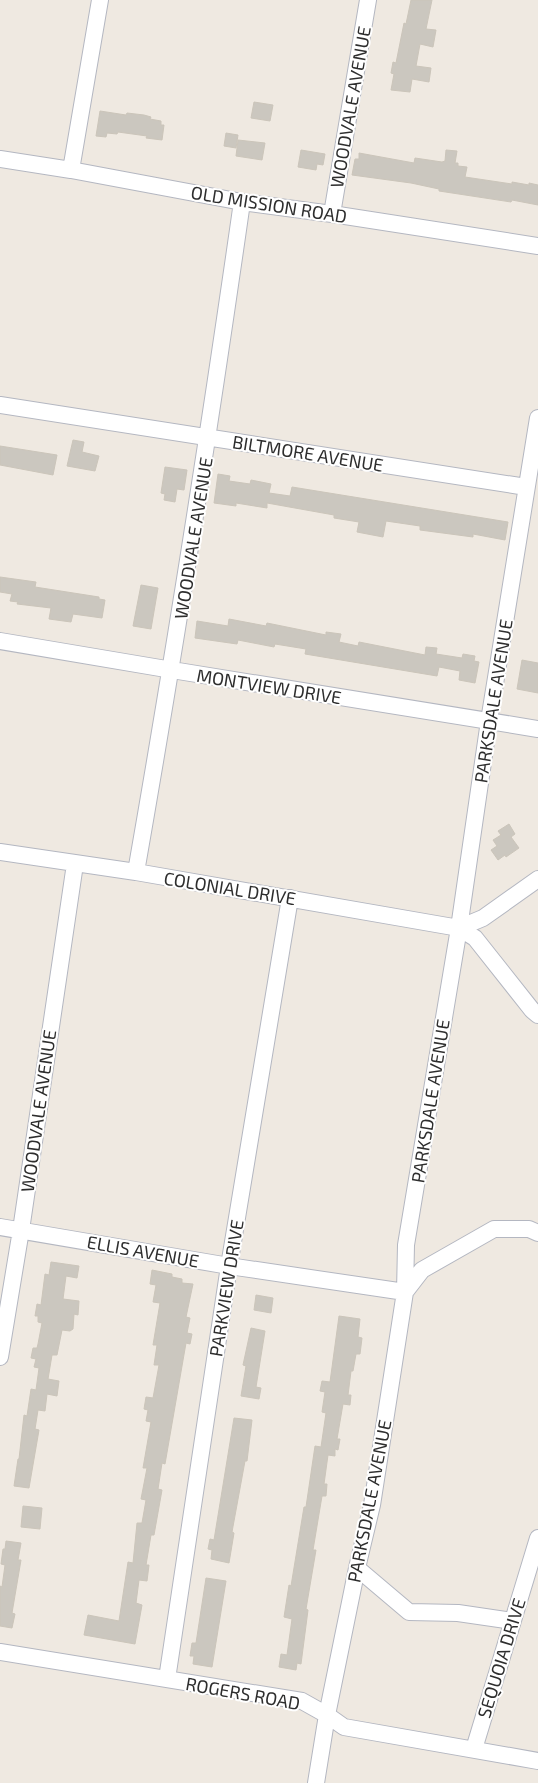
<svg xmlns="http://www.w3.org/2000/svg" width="538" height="1783" viewBox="0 0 538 1783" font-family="'Exo 2',sans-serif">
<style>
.building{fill:#cbc7bf;stroke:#cbc5ba}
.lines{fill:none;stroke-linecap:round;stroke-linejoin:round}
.minor-casing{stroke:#b4b7c1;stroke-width:18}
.minor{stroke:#fff;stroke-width:16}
.labels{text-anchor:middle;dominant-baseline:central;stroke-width:4;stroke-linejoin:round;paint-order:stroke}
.street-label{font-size:18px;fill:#2e2e2e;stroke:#fff}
</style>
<rect width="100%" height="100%" fill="#efe9e1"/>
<path class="building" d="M411 0H432L426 29 436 30 433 47 420 44 416 66 431 68 429 82 412 79 410 92 391 90 394 74 391 73 393 62 396 63 404 23 406 24Z
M254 102 273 105 270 121 251 118Z
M100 111 126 115 127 113 144 115 151 117 150 119 161 121V125H164L162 140 146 138 147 136 118 132 117 134 107 133 106 137 96 136Z
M226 133 238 135 236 148 224 146Z
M238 140 265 143 262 160 236 156Z
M301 150 325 154 323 165 317 164 316 170 298 167Z
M446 150 457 151 455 163H458V166L467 167 465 177 512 184V182L529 185V183L538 185V205L512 200 511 202 439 191V189L411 183 352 175 355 159H359V153L414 163 415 158 442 162 445 161Z
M73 440 84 442 82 452 99 456 95 471 67 466Z
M0 446 57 455 53 475 0 465Z
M165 467 187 470 184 490 177 489 175 502 164 500 165 494 161 493Z
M218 474 230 476 229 481 250 484 251 480 271 484 269 493 290 496 292 487 508 522 505 540 473 534V537L420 530V526L386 521 383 537 357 532 359 522 334 518V515L267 503V508L236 503V506L214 503Z
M0 577 36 582 35 587 99 597V599L105 600 102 618 73 614 71 622 49 619 51 608 17 604 18 602 10 601 12 594 0 592Z
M141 585 158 588 151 629 133 626Z
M229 619 266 626 267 623 326 635V632L341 634 339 642 358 646 359 642 425 655 426 647 437 648 436 654 462 658 463 654 475 656 474 661 479 662 475 683 459 680 460 671 439 667 437 676 305 654 306 649 275 644 274 647 238 640 237 644 195 638 197 621 228 626Z
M522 660 538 663V693L517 689Z
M509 824 515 834 511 837 519 848 506 857 505 855 498 860 491 850 497 846 493 840 501 835 498 831Z
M51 1262 79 1266 77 1278 66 1276 63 1299 79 1301 78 1315 74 1314 73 1329 70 1331 62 1330 57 1355H52L48 1379 59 1381 57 1396 47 1394 45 1411 38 1410 35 1429 39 1430 29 1488 14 1486 18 1459H19L24 1415 27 1416 31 1389 36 1390 39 1368 34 1367 36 1359 31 1358 33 1348H37L38 1344 42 1323 38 1322V1316H35L37 1304 41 1305 45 1274 49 1275Z
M152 1270 172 1274V1277L182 1279V1283L193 1284 186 1317 190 1318 187 1333 192 1334 190 1344 186 1343 165 1464 162 1463 158 1489 162 1490 154 1535H151L146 1565H149L147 1581 139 1580 136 1603 142 1605 135 1644 84 1635 88 1615 119 1621 128 1562 133 1563 137 1523H142L146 1500 141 1499 147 1468H143L151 1422 146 1421 148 1410 144 1409 146 1397 153 1398 159 1365H154L157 1345H153L160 1303 153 1302 156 1285 150 1284Z
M256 1295 273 1298 271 1313 254 1310Z
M339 1316 360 1319 358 1337 362 1338 360 1354H356L353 1371H351L348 1395H351L350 1405 343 1404 337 1439H340L338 1450 335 1449V1456L328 1455 324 1484H327L326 1496H322L313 1550H316L306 1609 308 1610 301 1664 297 1663 296 1670 279 1667 281 1654 287 1655 292 1619 284 1617 289 1585 291 1586 304 1507H306L315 1446 321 1447 326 1413 322 1412 325 1392 320 1391 322 1381 330 1382Z
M251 1328 265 1331 256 1387 261 1388 259 1399 241 1396 246 1366 243 1365Z
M234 1418 252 1420 247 1461H245L232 1532 234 1533 229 1563 211 1559 212 1550 208 1549 210 1539 214 1540Z
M23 1506 42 1508 40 1529 21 1527Z
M6 1541 21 1543 18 1560H21L12 1613 15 1614 12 1628 0 1626V1586L2 1587 5 1565 1 1564 3 1549H5Z
M206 1578 226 1581 212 1667 193 1664 194 1656H190L192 1643H196Z"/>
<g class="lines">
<defs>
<path id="minor" d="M0 159 71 170 242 202 332 214 538 246
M71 170 100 0
M332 214 368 0
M0 405 526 487
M0 641 172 670 538 729
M0 852 136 872 459 928 475 938 532 1010 538 1015
M136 872C175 649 210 426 242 202
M459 928 483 918 538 879
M0 1227 229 1266 405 1292 422 1270 494 1229H529L538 1233
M0 1357 21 1230 75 864
M357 1568 409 1612 458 1613 513 1621
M0 1652 302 1701 327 1715 344 1727 538 1761
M167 1679 229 1266 290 898
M474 1749 538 1538
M316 1783 327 1715 357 1568 372 1505 405 1292 406 1245 459 928 489 721 538 418"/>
</defs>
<use href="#minor" class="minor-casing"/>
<use href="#minor" class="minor"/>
</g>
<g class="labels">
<g class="street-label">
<text transform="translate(350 107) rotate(-80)">WOODVALE AVENUE</text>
<text transform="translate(269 204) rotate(9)">OLD MISSION ROAD</text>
<text transform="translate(308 453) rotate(9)">BILTMORE AVENUE</text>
<text transform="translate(193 538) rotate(-81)">WOODVALE AVENUE</text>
<text transform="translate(269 686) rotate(9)">MONTVIEW DRIVE</text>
<text transform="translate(493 701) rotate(-81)">PARKSDALE AVENUE</text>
<text transform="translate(230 888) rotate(9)">COLONIAL DRIVE</text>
<text transform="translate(430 1101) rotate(-81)">PARKSDALE AVENUE</text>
<text transform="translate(38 1111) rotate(-82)">WOODVALE AVENUE</text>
<text transform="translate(143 1251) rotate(10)">ELLIS AVENUE</text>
<text transform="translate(226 1288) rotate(-81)">PARKVIEW DRIVE</text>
<text transform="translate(369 1501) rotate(-79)">PARKSDALE AVENUE</text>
<text transform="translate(501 1658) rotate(-73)">SEQUOIA DRIVE</text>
<text transform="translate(243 1693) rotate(10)">ROGERS ROAD</text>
</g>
</g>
</svg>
